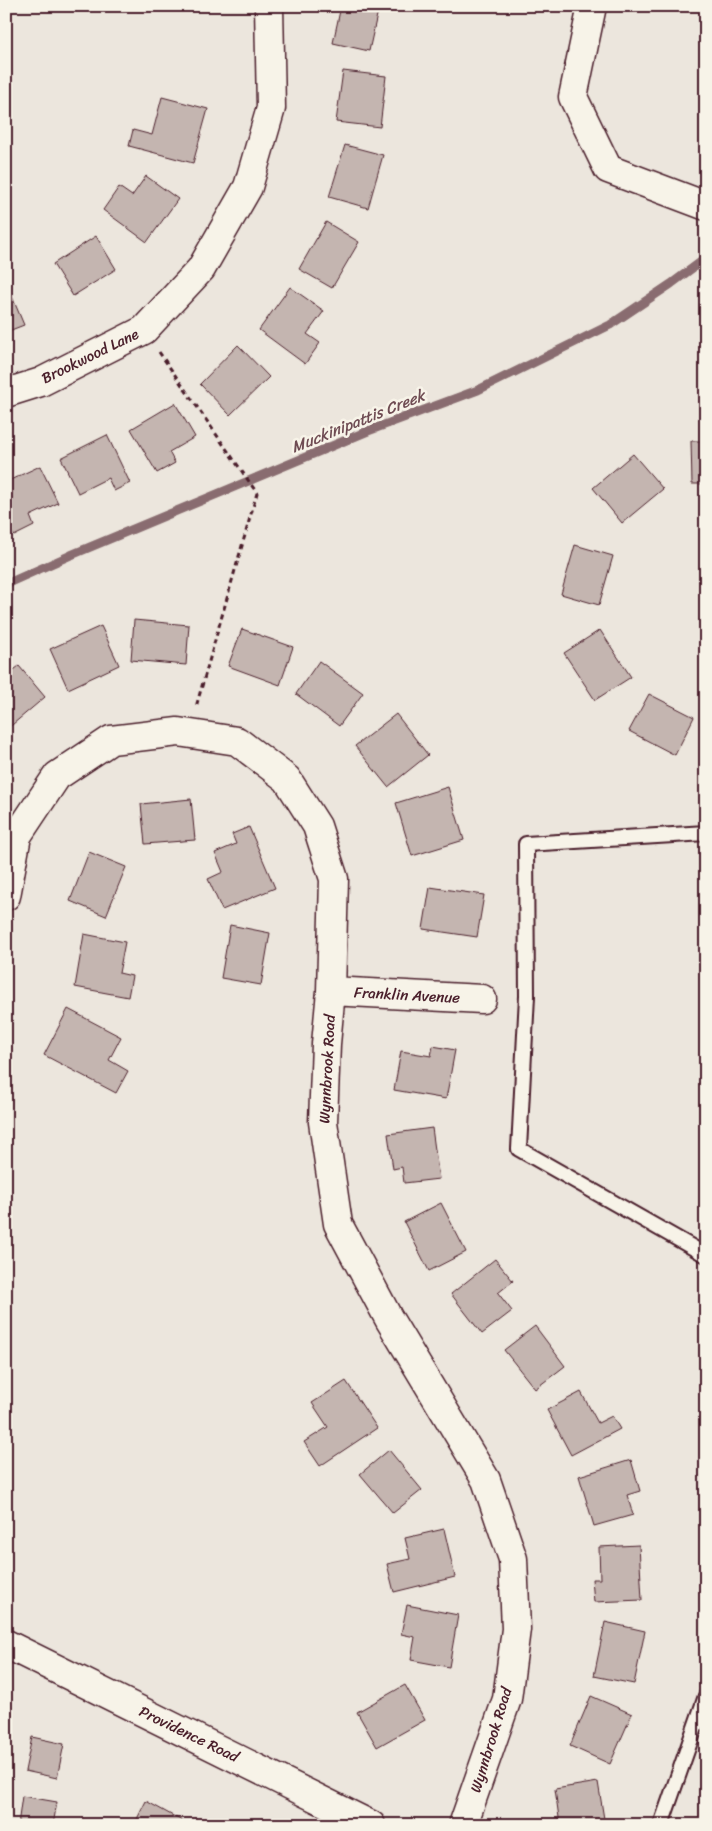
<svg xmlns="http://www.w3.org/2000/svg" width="712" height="1831" viewBox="0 0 712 1831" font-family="Sriracha,sans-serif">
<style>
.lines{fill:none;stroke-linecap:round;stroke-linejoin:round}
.stream{stroke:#896c6f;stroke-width:9}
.building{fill:#c4b5b0;stroke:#4a1f2b}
.service-casing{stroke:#4a1f2b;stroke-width:18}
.minor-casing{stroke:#4a1f2b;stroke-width:31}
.tertiary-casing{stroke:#4a1f2b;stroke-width:31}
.path{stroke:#4a1f2b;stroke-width:3;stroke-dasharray:5 4;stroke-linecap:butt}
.service{stroke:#f7f3e8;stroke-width:14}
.minor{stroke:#f7f3e8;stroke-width:28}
.tertiary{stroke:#f7f3e8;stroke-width:28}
.labels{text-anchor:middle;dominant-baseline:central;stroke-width:5;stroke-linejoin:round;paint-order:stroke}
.street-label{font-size:15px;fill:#4a1f2b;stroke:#f7f3e8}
.water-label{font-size:16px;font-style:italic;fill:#6f4c53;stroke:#f7f3e8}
</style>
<rect width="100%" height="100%" fill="#ece6dd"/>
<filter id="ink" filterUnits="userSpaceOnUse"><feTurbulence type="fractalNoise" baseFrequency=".02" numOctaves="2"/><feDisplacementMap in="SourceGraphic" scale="10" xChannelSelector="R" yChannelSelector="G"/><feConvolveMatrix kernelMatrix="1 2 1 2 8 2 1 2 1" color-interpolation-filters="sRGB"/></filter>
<g filter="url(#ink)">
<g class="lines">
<path class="stream" d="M6 584 71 555 368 431 478 390 610 325 671 284 706 258"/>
</g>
<path class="building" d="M341 6H379L369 51 333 43Z
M343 71 386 76 380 127 336 122Z
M162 97 208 109 193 163 129 146 133 130 152 135Z
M345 145 383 155 368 208 329 197Z
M146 176 178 199 147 242 103 210 119 187 132 196Z
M326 222 359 242 332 288 299 269Z
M96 236 116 269 73 296 53 264Z
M6 287H8L24 325 6 332Z
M290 287 324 311 307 334 320 343 305 364 259 330Z
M238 345 269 377 230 415 200 384Z
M175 403 195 437 169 452 175 463 157 473 131 429Z
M107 435 130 483 114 491 108 478 78 493 61 458Z
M691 441H706V484H692Z
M633 454 663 489 622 523 593 488Z
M40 466 58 503 30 516 34 526 14 536 6 521V482Z
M575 545 613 556 599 605 561 594Z
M134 620 189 625 186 665 131 660Z
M101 626 119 665 68 689 50 649Z
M242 629 293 647 280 685 228 666Z
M600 630 631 677 595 700 564 653Z
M319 661 363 693 339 726 296 694Z
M19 666 45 697 6 730V676Z
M649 694 694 717 675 755 629 731Z
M396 714 428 755 388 787 355 746Z
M448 787 464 840 412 856 396 803Z
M191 799 195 840 145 844 141 804Z
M249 827 275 888 222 910 208 879 223 872 215 853 236 844 232 834Z
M89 852 126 867 106 916 70 901Z
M430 887 484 895 477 937 423 929Z
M230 925 270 933 261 985 221 978Z
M84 934 125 942 119 973 132 976 128 997 75 987Z
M68 1009 121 1037 109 1060 128 1071 116 1093 44 1055Z
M433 1046 455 1050 446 1099 394 1090 401 1051 431 1056Z
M432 1128 439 1179 404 1183 402 1167 393 1169 388 1134Z
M441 1203 466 1252 429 1271 404 1222Z
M495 1259 513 1281 498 1293 512 1311 482 1334 451 1294Z
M535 1326 565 1366 535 1389 504 1350Z
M346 1381 377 1428 320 1466 304 1442 328 1427 312 1403Z
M581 1392 598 1423 612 1416 620 1429 571 1455 547 1410Z
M389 1450 422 1490 393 1513 360 1474Z
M631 1460 640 1491 627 1495 633 1515 594 1526 579 1476Z
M444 1529 455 1577 394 1592 387 1564 410 1559 405 1538Z
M639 1545 642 1600 594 1602 592 1579H600L599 1547Z
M407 1605 458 1615 449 1667 411 1660 415 1637 401 1634Z
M605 1622 645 1631 634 1684 594 1676Z
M405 1685 425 1720 377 1747 357 1712Z
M591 1696 632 1714 610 1764 570 1746Z
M32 1737 64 1744 57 1778 25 1771Z
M598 1782 605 1825H560L555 1789Z
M22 1796 57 1802 53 1825H18Z
M146 1801 184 1822 182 1825H134Z"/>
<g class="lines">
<defs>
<path id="service" d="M706 833 526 844 527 996 519 1149 706 1255
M661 1825 706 1696"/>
<path id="minor" d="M592 6 573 97 608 169 706 206
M6 393 41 382 144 330 201 269 248 187 271 108 269 6
M6 896 17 836 57 776 111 740 178 732 237 741 287 779 317 826 334 879 331 991 326 1044 323 1122 338 1224 389 1319 486 1480 513 1559 516 1629 507 1699 463 1825
M331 991 482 999"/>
<path id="tertiary" d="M6 1644 371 1825"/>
</defs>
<use href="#service" class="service-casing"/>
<use href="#minor" class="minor-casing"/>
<use href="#tertiary" class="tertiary-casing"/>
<path class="path" d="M159 352 257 493 196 707"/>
<use href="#service" class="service"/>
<use href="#minor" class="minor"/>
<use href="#tertiary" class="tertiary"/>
</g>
</g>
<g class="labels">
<g class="street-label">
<text transform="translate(90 356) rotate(-26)">Brookwood Lane</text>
<text transform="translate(407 995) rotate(3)">Franklin Avenue</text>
<text transform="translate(327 1069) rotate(-87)">Wynnbrook Road</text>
<text transform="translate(189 1734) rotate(26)">Providence Road</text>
<text transform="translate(491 1740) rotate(-73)">Wynnbrook Road</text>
</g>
<g class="water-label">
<text transform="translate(358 421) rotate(-22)">Muckinipattis Creek</text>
</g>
</g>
<rect width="712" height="1831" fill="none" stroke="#f7f3e8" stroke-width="25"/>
<rect x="12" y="12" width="687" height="1806" fill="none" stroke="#4a1f2b" stroke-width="2" filter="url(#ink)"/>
</svg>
